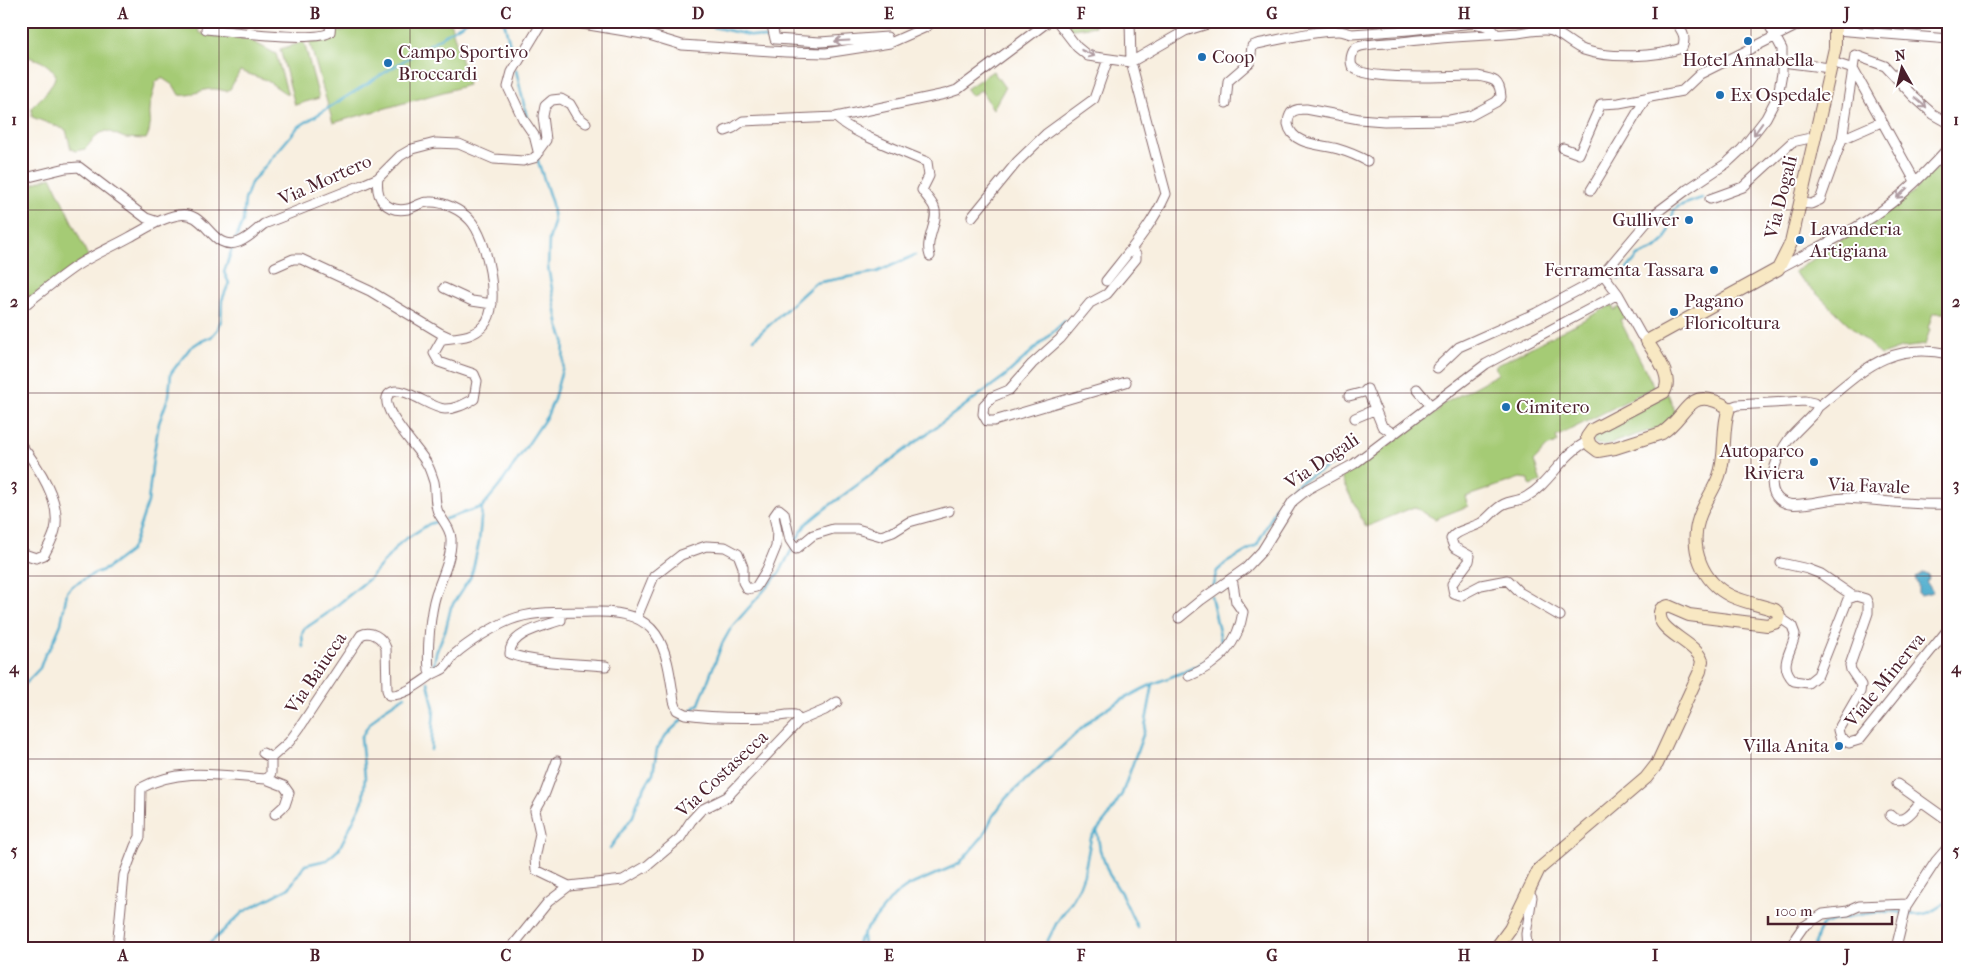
<svg xmlns="http://www.w3.org/2000/svg" width="1970" height="969" viewBox="0 0 1970 969" font-family="'IM FELL French Canon',serif">
<style>
.green{fill:#a5cb75;stroke:#787550}
.water{fill:#4fadce;stroke:#4c667c}
.lines{fill:none;stroke-linecap:round;stroke-linejoin:round}
.stream{stroke:#4fadce;stroke-width:2.5}
.street-casing{stroke:#87686a;stroke-width:11}
.secondary-casing{stroke:#87686a;stroke-width:14}
.street{stroke:#fff;stroke-width:9}
.secondary{stroke:#f8e8c3;stroke-width:12}
.oneway{stroke:#ae9aa0}
.grid{fill:none;stroke:#4a1f2b;stroke-width:1;stroke-opacity:0.55}
.poi-dot{fill:#1f6fb2;stroke:#fff;stroke-width:2}
.labels{text-anchor:middle;dominant-baseline:central;stroke-width:4;stroke-linejoin:round;paint-order:stroke}
.poi-label{font-size:19px;fill:#4a1f2b;stroke:#fff;text-anchor:start}
.street-label{font-size:19px;fill:#4a1f2b;stroke:#fff}
.neatline{fill:none;stroke:#4a1f2b;stroke-width:2}
.grid-label{font-size:16px;text-anchor:middle;font-weight:bold;fill:#4a1f2b}
</style>
<rect width="100%" height="100%" fill="#fff"/>
<filter id="ink" filterUnits="userSpaceOnUse"><feTurbulence type="fractalNoise" baseFrequency=".02" numOctaves="2"/><feDisplacementMap in="SourceGraphic" scale="10" xChannelSelector="R" yChannelSelector="G"/><feConvolveMatrix kernelMatrix="1 2 1 2 8 2 1 2 1" color-interpolation-filters="sRGB"/></filter>
<filter id="wash" filterUnits="userSpaceOnUse"><feTurbulence type="fractalNoise" baseFrequency=".0096" numOctaves="4" result="noise"/><feDisplacementMap in="SourceGraphic" scale="20" xChannelSelector="R" yChannelSelector="G"/><feGaussianBlur stdDeviation="1.12" result="paint"/><feColorMatrix in="noise" values="0 0 0 0 0 0 0 0 0 0 0 0 0 0 0 0 0 1.4 0 .05"/><feComposite in="paint" operator="in"/></filter>
<g filter="url(#wash)">
<rect width="100%" height="100%" fill="#f8efe0"/>
<path class="green" d="M21 21H197L199 32 205 35 250 40 276 54 288 95 266 80 240 71 230 89 227 91C223 91 219 89 215 89 201 88 194 97 179 95L174 86 162 78 155 82C155 92 149 101 149 110 148 123 153 126 146 139L125 138 107 131 98 134 85 149 75 151 71 149 66 130 32 117V107C42 97 51 90 56 75 48 62 36 58 21 56Z
M376 21H450L468 85 333 123 309 40Z
M1066 21H1094L1095 26 1068 30Z
M304 42 319 98 295 105 280 49Z
M993 71 1005 88 993 109 981 90 971 96 966 89Z
M1949 154V307L1946 313H1933L1928 328 1930 329 1925 345 1901 348 1881 355 1794 272 1912 193Z
M51 177 88 256 27 300 22 301 21 188Z
M1612 305 1614 310 1622 306 1627 316 1620 320 1654 387 1556 437 1558 442 1547 447 1534 461 1541 482 1530 486 1529 479 1520 478 1465 497 1468 506 1435 519 1414 507 1366 527 1341 478 1440 410 1438 407 1498 374 1495 366Z
M1668 394 1676 414 1661 427 1605 445 1595 444 1592 439 1598 431Z"/>
<path class="water" d="M1923 573 1928 574 1929 579 1926 581 1933 592 1921 595 1918 593V586L1915 578Z"/>
<g class="lines">
<path class="stream" d="M504 21 514 62
M685 21 768 39
M516 70 527 118
M235 241 243 221 245 200 251 183 298 127 467 21
M1619 279 1638 256 1655 249 1666 239 1674 210 1679 206 1702 198
M754 339 815 283 877 272 915 255
M445 519 482 507
M795 542 806 524 822 511 1005 376 1065 321
M1211 591 1217 571 1226 563 1257 545 1277 506 1289 491 1301 481 1337 462
M303 647 302 634 304 629 325 615 370 578 401 542 429 524 439 521
M433 670 436 653 446 628 451 607 470 578 473 569 479 542 482 507 501 484 547 416 554 399 563 366 564 340 559 327 548 267 549 240 554 222 552 204 537 158
M428 682 434 709 431 750
M21 688 40 668 45 654 51 647 61 624 67 592 71 587 93 574 106 569 130 551 134 543 148 502 153 458 159 423 169 395 171 373 190 348 199 342 211 337 218 329 221 320 222 300 229 283 224 272 233 246
M690 712 699 704 722 644 731 628 780 572 793 547
M1097 830 1100 850 1109 874 1122 895 1137 927
M610 848 633 816 640 795 653 773 657 749 666 735 686 716
M1907 914C1927 917 1933 911 1949 900
M863 936 864 948
M205 948 243 912 289 888 305 865 327 860 339 849 363 801 365 777 361 738 368 726 382 711 405 696
M854 948 865 931 894 896 908 886 959 864 983 836 993 816 1006 798 1093 718C1111 705 1132 694 1153 684 1173 675 1212 665 1222 645L1211 596
M1044 948 1057 922 1071 902 1078 890 1084 874 1091 838 1107 818 1122 794 1144 732 1153 684
M1814 948C1815 941 1817 931 1822 926 1833 917 1888 909 1902 913"/>
</g>
</g>
<g filter="url(#ink)">
<g class="lines">
<defs>
<path id="street" d="M565 21 649 35 682 45 786 52 826 53 890 43 924 28 934 21
M771 21 775 39 820 42 887 37
M1057 21 1077 47 1088 56 1131 62 1185 31 1217 21
M206 29C228 31 318 43 330 32L331 21
M1836 30 1949 39
M1782 62 1830 68
M1832 62 1853 69 1855 55 1885 66 1914 97 1933 114 1949 123
M1853 69 1915 181
M1226 103 1228 81 1250 62 1252 46 1257 44C1283 39 1311 31 1338 31 1343 31 1347 33 1352 34L1409 30 1473 23 1483 25 1491 28 1496 34
M836 117C849 132 906 153 927 162L929 176 922 190C925 195 931 201 934 207 940 221 924 239 930 256
M725 131 733 128 743 121 836 117 945 94 957 90 1049 21
M1842 139 1881 122
M1563 148 1579 154 1601 104 1619 103 1682 91 1700 74 1806 21
M538 151 546 140 543 116 545 106 552 100 561 99 570 104 577 116 586 123
M1367 161C1358 156 1348 152 1338 149 1322 144 1292 146 1288 124 1288 121 1289 116 1291 113 1295 109 1301 109 1306 109L1359 119 1384 121 1450 120 1470 116 1496 102 1501 97C1500 80 1494 79 1478 76 1458 76 1361 82 1352 66 1350 61 1351 52 1356 48 1363 43 1391 43 1401 42 1440 37 1479 36 1518 33 1527 32 1543 28 1552 31 1563 35 1573 46 1584 50 1610 59 1656 57 1682 48 1687 37 1682 31 1675 21
M378 178C375 198 386 213 408 209 415 207 421 202 429 202 443 201 461 210 470 220 487 238 502 306 484 325 473 338 458 337 442 339L434 353 439 362 474 374 477 381 474 399C465 404 456 409 445 409 431 409 400 382 389 394 376 407 421 451 427 464 430 469 432 476 434 482 436 491 434 503 438 512 442 520 451 529 451 539 452 557 442 577 436 594 430 613 427 650 429 670L434 673
M21 179 66 168 79 167 146 218 158 222
M1591 190 1646 98
M1710 199 1743 187 1792 142 1815 137
M1800 203 1811 204 1820 200 1842 139 1853 69
M972 217 1017 162 1046 134 1094 99 1108 59
M275 267 293 259H301L370 291 440 333 451 338
M1778 269C1806 253 1836 240 1863 223 1895 204 1924 175 1949 147
M1106 281C1127 254 1152 226 1166 194L1131 62 1130 21
M444 288 472 301 492 304
M1618 294 1641 335 1647 341
M21 308C39 294 57 279 76 266 93 255 112 247 130 237 145 229 161 218 178 215 207 209 211 253 239 242 249 238 256 230 264 224L362 185 378 178 400 156 412 149 435 143 459 144 494 159 523 161 534 158 538 154V151L534 135 523 119 508 87 512 72 543 21
M1949 354C1887 341 1862 372 1818 407L1815 412C1807 421 1797 430 1789 439 1777 455 1758 497 1789 504 1801 507 1830 498 1846 498 1880 500 1914 506 1949 504
M1437 368 1459 347 1536 313 1592 283 1603 274 1652 216 1688 189 1727 163 1742 149 1766 118 1778 95 1782 73V49L1767 21
M1126 382 994 421H987L983 414 984 405 992 397 1009 390 1032 364 1060 339 1090 303 1107 294 1136 259V255L1131 249
M1417 389 1431 406
M1349 396 1364 392 1367 389 1382 426 1394 434
M1729 408 1737 405 1805 401 1814 403 1818 407
M1355 418 1376 409
M21 445C38 466 62 502 55 530 53 539 48 547 44 555L36 558 21 553
M1781 563 1808 569 1821 574 1853 596
M561 613V620C546 626 509 632 510 654 541 664 573 663 606 666
M1560 616 1519 592 1507 580 1481 585 1460 596 1454 594 1452 584 1469 561 1470 556 1454 547 1451 539C1456 530 1472 528 1481 523 1490 517 1495 508 1504 504 1511 501 1519 501 1526 497 1551 483 1562 453 1589 441
M637 617 654 576 681 555 706 546 725 547 738 554 743 567V582L747 589 756 587 767 569 776 547 777 531 774 516 779 509 784 513 790 540 796 549 813 535 833 529H857L881 536 893 532 909 522 949 511
M1779 617 1792 626 1795 634C1792 653 1777 664 1794 681L1808 683 1818 675 1848 599 1856 596 1866 599 1868 604V613L1850 665 1851 670 1861 685 1860 692 1838 730 1840 737 1849 743 1859 740 1949 628
M1179 618 1201 600 1246 568 1262 551 1293 501 1308 489 1354 464 1486 364 1618 294 1603 274
M1189 676C1219 664 1238 644 1243 612L1236 602 1232 578
M1949 683 1947 688 1949 694
M263 753 271 758 289 742 300 727 361 635C371 630 382 637 386 648L387 690 389 695C405 696 421 682 433 674 436 672 440 671 443 669 448 665 451 658 455 654 469 642 493 627 510 620 535 610 566 613 593 612 660 610 666 643 674 701L677 710 685 714C712 718 741 718 768 717 778 717 786 714 795 715L799 721
M557 761 545 793 535 811 540 833 535 859 536 870 569 886
M266 779 284 786 289 793 285 805 275 814
M1897 784 1949 821
M1890 815C1901 828 1914 810 1921 801
M117 948 124 875 135 846 140 837 141 788C181 766 223 776 266 779L271 773V758
M511 948 548 902 569 886 623 880 647 866 680 838 691 821 701 810 727 797 799 721 825 710 837 702
M1527 948 1526 934 1532 897 1528 891
M1793 948 1796 937 1803 927 1823 914 1848 911 1859 906 1908 904
M1896 948 1906 907 1936 861 1949 846"/>
<path id="secondary" d="M1496 948 1510 929 1539 869 1646 778 1657 764 1700 671 1702 661C1695 640 1652 631 1661 609L1668 606 1689 615 1767 625 1777 622C1779 617 1780 614 1775 610 1760 605 1744 602 1731 596 1702 582 1689 548 1699 518 1704 503 1714 490 1719 476 1727 455 1721 430 1729 408 1688 383 1689 415 1662 433L1615 448 1598 451 1590 445 1587 437 1592 430 1664 392C1674 377 1655 355 1647 341L1778 269 1791 243 1835 48V21"/>
</defs>
<use href="#street" class="street-casing"/>
<use href="#secondary" class="secondary-casing"/>
<use href="#street" class="street"/>
<use href="#secondary" class="secondary"/>
</g>
<defs><path id="oneway-shaft" d="M-6 0H5M1.5-3L5.5 0L1.5 3" fill="none" stroke-width="1.6" stroke-linecap="round" stroke-linejoin="round" transform="scale(1.25)"/></defs>
<g class="oneway">
<use href="#oneway-shaft" transform="translate(842 41) rotate(177)"/>
<use href="#oneway-shaft" transform="translate(1088 53) rotate(25)"/>
<use href="#oneway-shaft" transform="translate(1921 103) rotate(41)"/>
<use href="#oneway-shaft" transform="translate(1758 129) rotate(126)"/>
<use href="#oneway-shaft" transform="translate(1902 193) rotate(136)"/>
</g>
</g>
<path class="grid" d="M219 21V948M410 21V948M602 21V948M794 21V948M985 21V948M1176 21V948M1368 21V948M1560 21V948M1751 21V948M21 210H1949M21 393H1949M21 576H1949M21 759H1949"/>
<g class="poi-dot">
<circle cx="1748" cy="41" r="5"/>
<circle cx="1202" cy="57" r="5"/>
<circle cx="388" cy="63" r="5"/>
<circle cx="1720" cy="95" r="5"/>
<circle cx="1689" cy="220" r="5"/>
<circle cx="1800" cy="240" r="5"/>
<circle cx="1714" cy="270" r="5"/>
<circle cx="1674" cy="312" r="5"/>
<circle cx="1506" cy="407" r="5"/>
<circle cx="1814" cy="462" r="5"/>
<circle cx="1839" cy="746" r="5"/>
</g>
<g class="labels">
<g class="poi-label">
<text x="398" y="52">Campo Sportivo<tspan x="398" dy="22">Broccardi</tspan></text>
<text x="1212" y="57">Coop</text>
<text x="1748" y="60" text-anchor="middle">Hotel Annabella</text>
<text x="1730" y="95">Ex Ospedale</text>
<text x="1679" y="220" text-anchor="end">Gulliver</text>
<text x="1810" y="229">Lavanderia<tspan x="1810" dy="22">Artigiana</tspan></text>
<text x="1704" y="270" text-anchor="end">Ferramenta Tassara</text>
<text x="1684" y="301">Pagano<tspan x="1684" dy="22">Floricoltura</tspan></text>
<text x="1516" y="407">Cimitero</text>
<text x="1804" y="451" text-anchor="end">Autoparco<tspan x="1804" dy="22">Riviera</tspan></text>
<text x="1829" y="746" text-anchor="end">Villa Anita</text>
</g>
<g class="street-label">
<text transform="translate(325 180) rotate(-24)">Via Mortero</text>
<text transform="translate(1781 197) rotate(-76)">Via Dogali</text>
<text transform="translate(1322 461) rotate(-34)">Via Dogali</text>
<text transform="translate(1869 486) rotate(2)">Via Favale</text>
<text transform="translate(316 673) rotate(-56)">Via Baiucca</text>
<text transform="translate(1885 680) rotate(-51)">Viale Minerva</text>
<text transform="translate(722 774) rotate(-43)">Via Costasecca</text>
</g>
</g>
<rect width="1970" height="969" fill="none" stroke="#fff" stroke-width="55"/>
<g transform="translate(1902 68) rotate(352)" stroke="#ffffff" stroke-width="4" paint-order="stroke">
<path d="M0-4L9 19L0 12L-9 19Z" fill="#4a1f2b"/>
<text y="-8" font-size="14" font-weight="bold" text-anchor="middle" fill="#4a1f2b">N</text>
</g>
<path d="M1768 916v8h124v-8" fill="none" stroke="#4a1f2b" stroke-width="2.5"/>
<text x="1775" y="916" font-size="15" fill="#4a1f2b" stroke="#ffffff" stroke-width="4" paint-order="stroke">100 m</text>
<rect x="28" y="28" width="1914" height="914" class="neatline"/>
<g class="grid-label">
<text x="123" y="19">A</text>
<text x="315" y="19">B</text>
<text x="506" y="19">C</text>
<text x="698" y="19">D</text>
<text x="889" y="19">E</text>
<text x="1081" y="19">F</text>
<text x="1272" y="19">G</text>
<text x="1464" y="19">H</text>
<text x="1655" y="19">I</text>
<text x="1847" y="19">J</text>
<text x="14" y="125">1</text>
<text x="1956" y="125">1</text>
<text x="14" y="307">2</text>
<text x="1956" y="307">2</text>
<text x="14" y="490">3</text>
<text x="1956" y="490">3</text>
<text x="14" y="673">4</text>
<text x="1956" y="673">4</text>
<text x="14" y="856">5</text>
<text x="1956" y="856">5</text>
<text x="123" y="961">A</text>
<text x="315" y="961">B</text>
<text x="506" y="961">C</text>
<text x="698" y="961">D</text>
<text x="889" y="961">E</text>
<text x="1081" y="961">F</text>
<text x="1272" y="961">G</text>
<text x="1464" y="961">H</text>
<text x="1655" y="961">I</text>
<text x="1847" y="961">J</text>
</g>
</svg>
